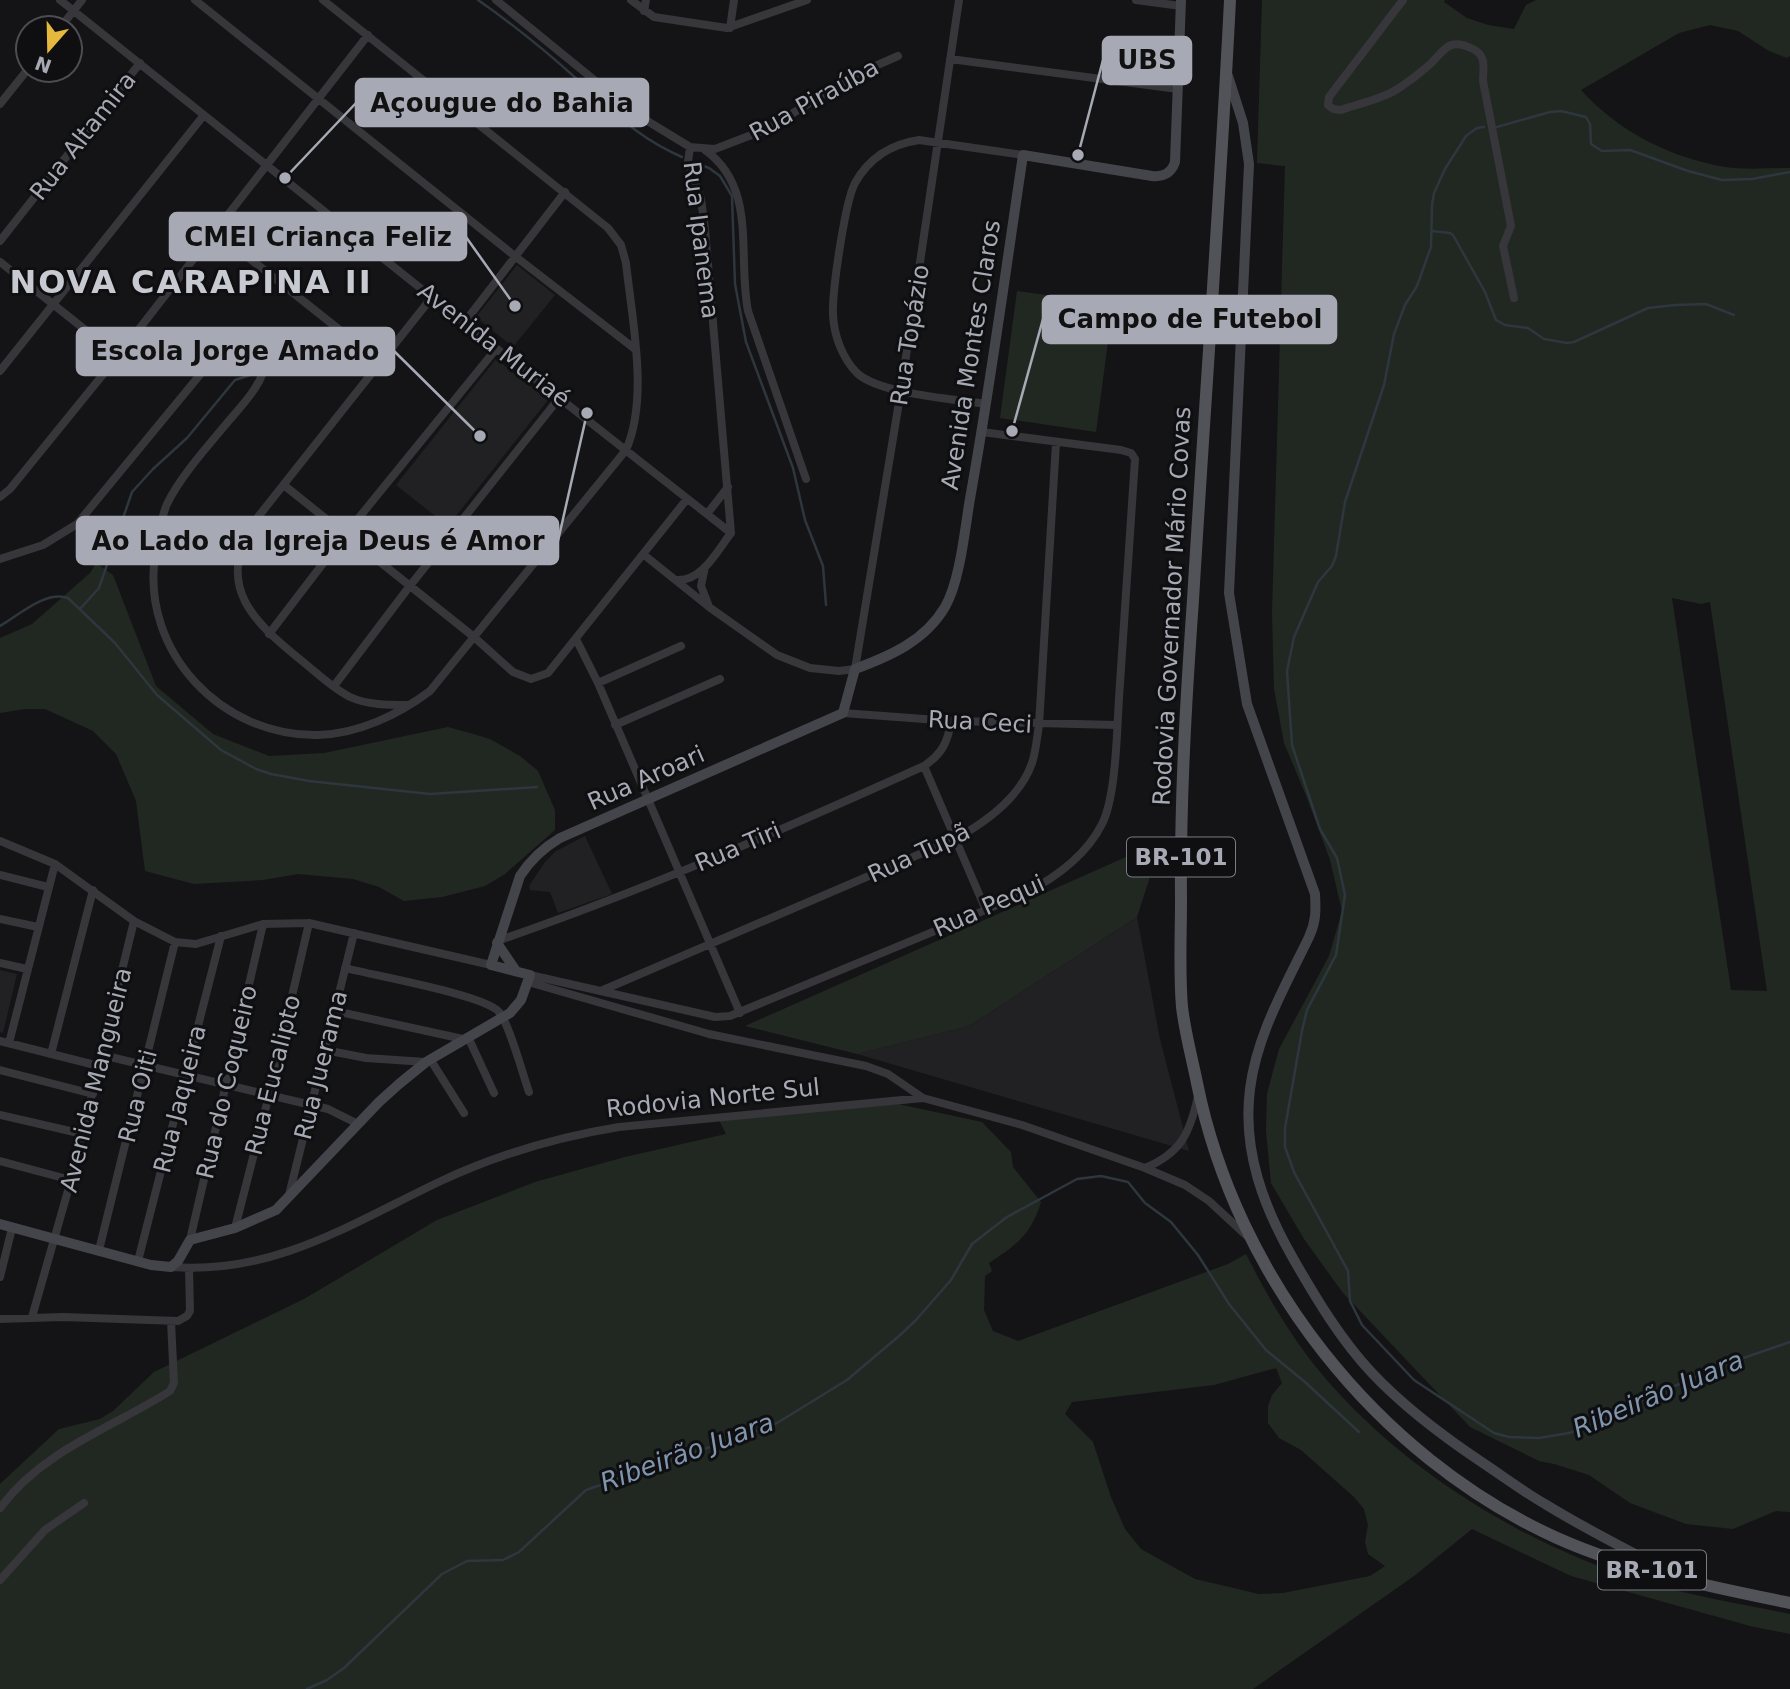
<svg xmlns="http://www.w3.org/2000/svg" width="1790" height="1689" viewBox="0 0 1790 1689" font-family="'DejaVu Sans',sans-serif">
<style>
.built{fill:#212023}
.green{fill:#212822;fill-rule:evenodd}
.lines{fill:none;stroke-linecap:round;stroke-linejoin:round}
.stream{stroke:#2e363e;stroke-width:2.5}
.street{stroke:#36363b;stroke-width:8}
.secondary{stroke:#44454a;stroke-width:10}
.primary{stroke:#525359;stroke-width:12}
.labels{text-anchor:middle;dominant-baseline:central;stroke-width:6;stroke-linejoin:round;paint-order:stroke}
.shield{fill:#0f0f11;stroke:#797c84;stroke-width:2}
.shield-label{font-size:23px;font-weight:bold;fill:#a7aab5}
.street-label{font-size:24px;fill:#a7aab5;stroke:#0f0f11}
.water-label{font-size:26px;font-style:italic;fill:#8095ae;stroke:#0f0f11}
.district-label{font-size:32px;font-weight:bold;letter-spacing:2px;fill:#c8cad2;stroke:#0f0f11}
.leader{fill:none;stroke:#a7aab5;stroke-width:2.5}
.callout-dot{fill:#a7aab5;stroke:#0f0f11;stroke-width:2.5}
.callout{fill:#a7aab5;stroke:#a7aab5;stroke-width:2.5}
.callout-label{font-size:26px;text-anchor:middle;font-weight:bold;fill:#111}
</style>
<rect width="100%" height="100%" fill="#141416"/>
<path class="built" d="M517 265 555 295 513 347 476 317Z
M496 359 548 400 448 526 396 485Z
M585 836 612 894 558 913 550 892 530 890 529 886 545 862 556 851Z
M1137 917 1160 1039 1189 1151 857 1054 969 1026Z
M0 970 17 974 3 1033 0 1032Z"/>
<path class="green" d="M1262 0H1445L1444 2 1467 18 1488 25 1514 29 1526 5 1536 0H1790V56L1787 58 1769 51 1738 31 1710 25 1679 33 1581 90C1619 132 1669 157 1725 167 1746 170 1769 168 1790 168V1512L1776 1511 1733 1529 1686 1524 1630 1503 1589 1475 1554 1464 1539 1461 1470 1427 1343 1293 1304 1239 1271 1183 1266 1131 1267 1094 1279 1049 1329 956 1342 911 1330 860 1307 798 1284 743 1274 689 1272 612 1285 166 1257 163ZM1672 598 1701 604 1710 602 1767 991 1731 990Z
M1017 291 1113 304 1096 432 1000 418Z
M96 563 113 575 156 686 213 734 269 756 324 753 448 727 470 733 490 739 520 756 538 771 555 810V830L505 874 485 886 442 897 404 901 379 887 353 879 298 874 263 880 194 884 145 871 136 801 116 754 93 731 45 709H25L0 713V638L32 624 90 573Z
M1151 846 1149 880 1137 917 969 1026 857 1054 745 1026Z
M898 1104 982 1122 1011 1152 1013 1167 1041 1202C1032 1233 1016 1246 989 1263L992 1271 985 1276 984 1310 993 1331 1018 1341 1228 1264 1246 1254C1268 1298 1294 1342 1326 1379 1406 1472 1528 1547 1645 1582 1692 1596 1741 1604 1790 1614V1634L1750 1626 1571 1576 1472 1529 1414 1576 1253 1689H0V1484L59 1429 100 1419 113 1411 154 1372 304 1299 437 1220 535 1182 625 1157 726 1134 719 1120ZM1276 1368 1282 1383 1272 1395 1268 1406V1423L1279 1438 1301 1450 1354 1497 1364 1509 1368 1525 1365 1542 1368 1554 1385 1566 1370 1576 1283 1593 1259 1594 1195 1579 1141 1549 1125 1529 1111 1497 1093 1442 1065 1414 1072 1402 1214 1385Z"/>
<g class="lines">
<path class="stream" d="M478 0C514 25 546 51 579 81 616 113 636 137 682 157
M1484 127 1477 128 1466 136 1445 169 1434 193 1432 205 1431 247 1417 286 1405 305 1394 334 1384 385 1345 502 1336 556 1332 566 1318 582 1294 637 1287 671 1292 745 1320 829 1337 858 1345 895 1336 955 1307 1010 1302 1031 1285 1128V1147L1294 1172 1348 1271 1350 1301 1362 1325 1414 1380 1494 1433 1509 1437 1539 1438 1569 1433 1602 1422 1635 1403 1726 1364 1790 1342
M1497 127 1550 112 1561 111 1586 117 1590 124 1591 144 1602 151 1630 150 1688 171 1722 180 1752 179 1790 172
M695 163 709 168 720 176 732 196 735 284 746 342 793 468 805 520 823 566 826 605
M1432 231 1450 233 1453 235 1485 292 1496 320 1505 325 1528 328 1544 339 1567 343 1574 342 1648 308 1675 305 1706 304 1734 315
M266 371 326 366 356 373
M80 609 99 588 132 492 153 469 187 438 235 380 260 372
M0 626C19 615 46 590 68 598L115 643 157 695 221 750 256 769 271 774 309 781 430 794 537 787
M307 1689 327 1680 344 1668 442 1574 467 1561 503 1560 519 1552 586 1490 762 1429 777 1423 847 1380 899 1336 916 1320 951 1280 972 1244 1007 1217 1077 1179 1101 1176 1128 1182 1145 1203 1171 1222 1198 1255 1229 1304 1266 1350 1305 1382 1359 1432"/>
<path class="street" d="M60 0 464 323 731 533
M195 0 516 257 635 349
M496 0 636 114 690 147 688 162 701 199 705 229 731 533
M631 0 654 17 727 28 807 0
M1136 0 1181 6
M1403 0 1329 97 1328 105 1333 109 1341 110C1361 103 1386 98 1402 86 1411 80 1420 73 1428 66 1444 52 1447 36 1473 49 1487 56 1483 67 1483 81L1511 226 1503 246 1514 298
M644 11 646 0
M60 28 82 0
M730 28 734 0
M950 59 1178 89
M0 104 28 69
M690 147 715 149 767 129 857 74 898 56
M705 150C758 188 737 255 748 311L806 479
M215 231 380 362
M0 241 140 63
M0 262 118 356
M464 323 565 192
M0 371 204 115
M986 404C954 399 879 394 857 373 842 358 834 335 833 315 832 291 845 202 855 183 869 158 892 144 919 140L1023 155
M285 486 474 637 513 672 531 679 548 673 687 499
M0 497 10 489 118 356 368 35
M707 514 728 487
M643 554 709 607 777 655 810 668 839 671 855 669 901 390 959 0
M0 559 43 545 77 524 208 365C215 358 223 348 232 345 248 340 265 355 263 371 260 387 237 411 227 423 207 447 180 477 167 504 160 520 158 539 155 556 141 652 222 737 318 735 358 734 398 715 430 691L626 450C649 398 632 320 626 263L621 245 608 228 323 0
M705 567 701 586 708 604
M676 580C702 582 717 551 731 533
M269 634 344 536 496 349
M576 639 598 683 740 1013
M598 683 681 646
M334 686 409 587 560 397
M408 705C389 705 367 705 350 697 332 688 317 673 302 661 254 622 214 587 254 522L432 297
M843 713 951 721 1117 725
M615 725 720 679
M924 766 985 908
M0 841 55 864 134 921 175 942 196 944 263 924 309 923 491 965
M0 875 48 887
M0 919 38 927
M497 941C643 891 784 829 924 766 942 754 948 742 951 721
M0 963 27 969
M345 968C372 975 485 995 499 1012 509 1023 523 1075 529 1092
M530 975 715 1017 730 1016 1024 894C1055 878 1086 856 1102 824 1116 797 1117 730 1119 698 1124 618 1129 538 1135 459L1131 453 1121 450 982 432
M528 982 709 1034 866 1066 888 1074 923 1098
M603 990 955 839C986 822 1020 798 1032 763 1036 751 1037 737 1039 725L1056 443
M335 1011 463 1039
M468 1037 494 1093
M0 1041 99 1066
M9 1043 55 864
M325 1050 366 1058 426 1062
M51 1054 93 890
M102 1055 328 1109 358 1124
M430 1059 464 1113
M0 1070 93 1094
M0 1115 83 1134
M0 1161 71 1180
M1145 1168C1181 1153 1190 1133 1198 1096
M289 1195 354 933
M235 1228 269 1095 309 923
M190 1240 263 924
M99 1250 175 942
M138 1261 221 936
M171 1267C275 1275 352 1223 441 1181 499 1154 557 1137 619 1127L923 1098 1022 1125 1145 1168 1185 1185 1209 1201 1248 1237
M0 1277 12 1228
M32 1317 71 1180 134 921
M0 1319 63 1317 178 1321 187 1316 190 1311 189 1268
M0 1508C43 1450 112 1428 170 1391L174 1383 171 1321
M0 1580 45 1530 84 1503"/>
<path class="secondary" d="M1228 76 1243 123 1249 164 1229 593 1247 704 1315 894C1316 911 1316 922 1309 937 1285 987 1257 1034 1250 1089 1242 1151 1264 1208 1294 1260 1317 1300 1341 1340 1372 1373 1405 1408 1444 1437 1483 1463 1504 1477 1524 1492 1545 1504 1587 1530 1632 1552 1675 1575
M497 943 516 971
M491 965 520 876C531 859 543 848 560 838L843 713 855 669C890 656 925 641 945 607 961 579 965 525 971 493 991 381 1006 268 1023 155L1152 176C1163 177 1171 174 1175 162L1181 0
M0 1224 151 1265 171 1267 178 1261 190 1240 235 1228 276 1210 379 1102 399 1084 426 1062 510 1013 521 1000 530 975 491 965"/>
<path class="primary" d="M1230 0C1220 200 1205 400 1193 600 1186 700 1180 800 1181 900 1181 936 1179 972 1182 1007 1185 1033 1192 1058 1197 1083 1236 1277 1376 1456 1557 1538 1631 1571 1711 1587 1790 1603"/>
</g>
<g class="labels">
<g class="shield">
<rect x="1127" y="837.5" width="108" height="39" rx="5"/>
<rect x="1598" y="1550.5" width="108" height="39" rx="5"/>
</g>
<g class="shield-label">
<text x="1181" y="857">BR-101</text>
<text x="1652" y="1570">BR-101</text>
</g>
<g class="street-label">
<text transform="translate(814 100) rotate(-29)">Rua Piraúba</text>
<text transform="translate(83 136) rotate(-52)">Rua Altamira</text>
<text transform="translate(701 240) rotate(83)">Rua Ipanema</text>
<text transform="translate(910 335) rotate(-81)">Rua Topázio</text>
<text transform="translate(494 345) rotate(38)">Avenida Muriaé</text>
<text transform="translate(971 355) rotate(-81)">Avenida Montes Claros</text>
<text transform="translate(1172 606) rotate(-87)">Rodovia Governador Mário Covas</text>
<text transform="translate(980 722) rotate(3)">Rua Ceci</text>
<text transform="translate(646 778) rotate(-24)">Rua Aroari</text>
<text transform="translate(738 847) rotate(-23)">Rua Tiri</text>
<text transform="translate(919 853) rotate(-25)">Rua Tupã</text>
<text transform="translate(989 906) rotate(-24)">Rua Pequi</text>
<text transform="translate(321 1065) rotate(-76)">Rua Juerama</text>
<text transform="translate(273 1075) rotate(-76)">Rua Eucalipto</text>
<text transform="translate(96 1080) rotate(-76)">Avenida Mangueira</text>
<text transform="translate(227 1082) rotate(-77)">Rua do Coqueiro</text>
<text transform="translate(138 1096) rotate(-76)">Rua Oiti</text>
<text transform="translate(713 1098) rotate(-6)">Rodovia Norte Sul</text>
<text transform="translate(180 1099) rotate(-76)">Rua Jaqueira</text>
</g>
<g class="water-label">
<text transform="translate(1658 1394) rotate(-23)">Ribeirão Juara</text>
<text transform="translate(687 1452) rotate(-20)">Ribeirão Juara</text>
</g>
<g class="district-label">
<text x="191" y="282">NOVA CARAPINA II</text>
</g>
</g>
<path class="leader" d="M1078 155L1103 60M285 178L356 103M515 306L466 237M1012 431L1043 319M480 436L394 351M587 413L558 541"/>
<g class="callout-dot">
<circle cx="1078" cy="155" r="7"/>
<circle cx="285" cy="178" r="7"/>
<circle cx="515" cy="306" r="7"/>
<circle cx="1012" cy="431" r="7"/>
<circle cx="480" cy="436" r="7"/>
<circle cx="587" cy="413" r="7"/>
</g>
<g class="callout">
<rect x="1103" y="37" width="88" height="47" rx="7"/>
<rect x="356" y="79" width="292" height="47" rx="7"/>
<rect x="170" y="213" width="296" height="47" rx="7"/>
<rect x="1043" y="296" width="293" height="47" rx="7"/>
<rect x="77" y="328" width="317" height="47" rx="7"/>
<rect x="77" y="517" width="481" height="47" rx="7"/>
</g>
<g class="callout-label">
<text x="1147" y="69">UBS</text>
<text x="502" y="112">Açougue do Bahia</text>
<text x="318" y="246">CMEI Criança Feliz</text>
<text x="1190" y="328">Campo de Futebol</text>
<text x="235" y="360">Escola Jorge Amado</text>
<text x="318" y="550">Ao Lado da Igreja Deus é Amor</text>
</g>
<g transform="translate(49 49) rotate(200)"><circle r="33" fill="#0f0f11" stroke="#4c4d53" stroke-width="2"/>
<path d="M0-5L12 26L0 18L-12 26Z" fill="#e4b93e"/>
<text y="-10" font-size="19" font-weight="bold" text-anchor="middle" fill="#a7aab5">N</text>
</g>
</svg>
